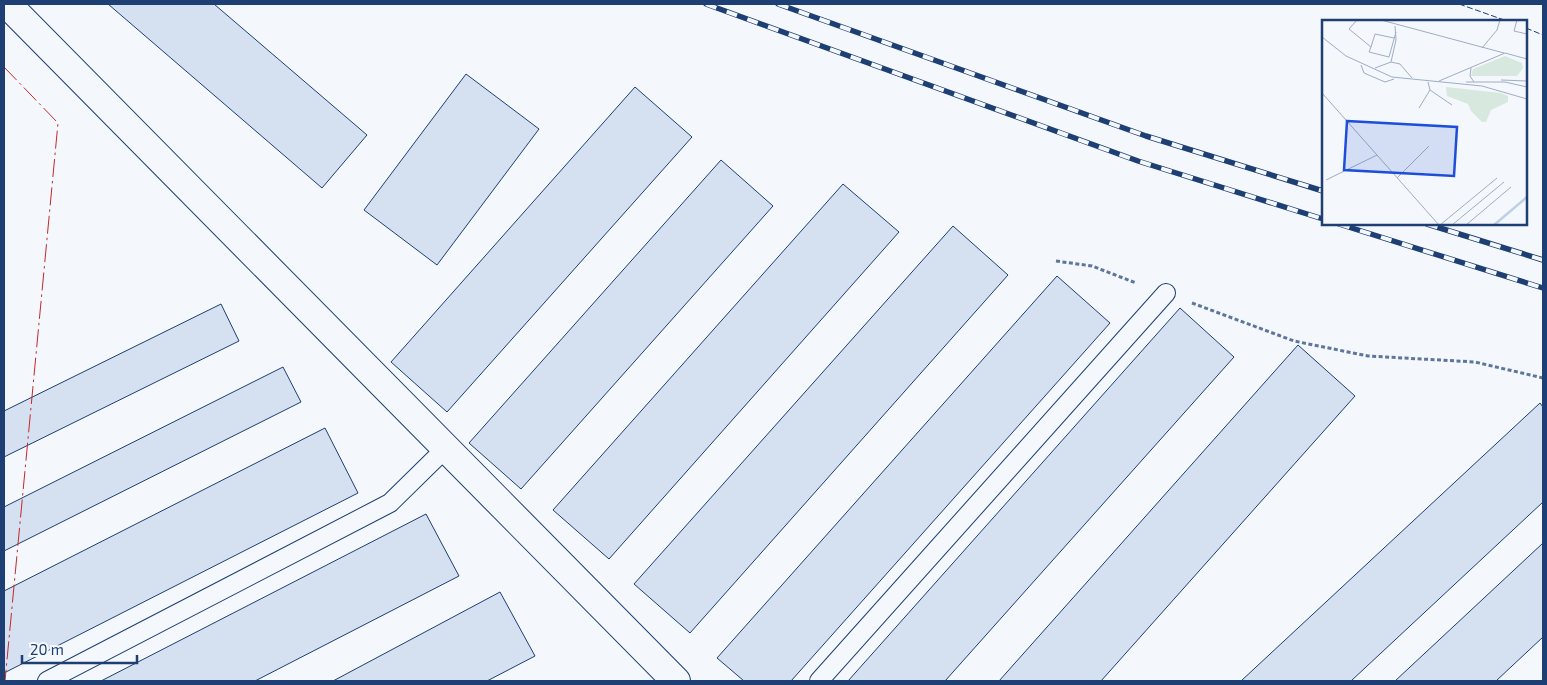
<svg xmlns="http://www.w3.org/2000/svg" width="1547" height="685" viewBox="0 0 1547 685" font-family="'Exo 2',sans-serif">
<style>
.building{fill:#d5e0f0;stroke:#1d3f73}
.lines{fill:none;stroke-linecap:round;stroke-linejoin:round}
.service-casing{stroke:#1d3f73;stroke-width:20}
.minor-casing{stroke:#1d3f73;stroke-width:30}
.path{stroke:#5e769c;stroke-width:3;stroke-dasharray:4 2.5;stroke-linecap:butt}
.service{stroke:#f4f7fb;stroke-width:18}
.minor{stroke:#f4f7fb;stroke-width:28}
.rail-casing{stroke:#1d3f73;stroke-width:5.5}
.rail{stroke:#f4f7fb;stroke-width:4;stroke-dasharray:11;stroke-linecap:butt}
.fence{stroke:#1d3f73;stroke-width:1;stroke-dasharray:6 2.5;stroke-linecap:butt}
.power{stroke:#c62828;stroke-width:1;stroke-dasharray:18 4 2.5 4;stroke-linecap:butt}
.inset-river{fill:none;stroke:#bed0e5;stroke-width:2.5}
.inset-road{fill:none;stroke:#9eadc5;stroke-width:1}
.view{fill:#1d4ed8;fill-opacity:0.15;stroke:#1d4ed8;stroke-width:2.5}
.inset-edge{fill:none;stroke:#1d3f73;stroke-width:2.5}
</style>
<rect width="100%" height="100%" fill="#f4f7fb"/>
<path class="building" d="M108 4H214L367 135 322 188Z
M466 74 539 129 437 265 364 210Z
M635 87 692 137 447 412 391 362Z
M721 160 773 206 521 489 469 443Z
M843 184 899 232 609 559 553 510Z
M953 226 1008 275 690 633 634 584Z
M1057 276 1110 323 791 681H744L717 658Z
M221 304 239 341 4 457V411Z
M1180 308 1234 357 945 681H848Z
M1298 345 1355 396 1101 681H999Z
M283 367 301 402 4 551V507Z
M1540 403 1543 407V502L1351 681H1241Z
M325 428 358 493 4 673V591Z
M426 514 459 576 255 681H101Z
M1543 543V637L1496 681H1395Z
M500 592 535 656 487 681H333Z"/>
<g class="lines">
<defs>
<path id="service" d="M47 681 390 503 446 448
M819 681 1166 293"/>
<path id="minor" d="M7 4 676 681"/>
</defs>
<use href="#service" class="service-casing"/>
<use href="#minor" class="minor-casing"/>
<path class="path" d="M1056 261 1092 266 1136 283
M1192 303 1294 341 1368 356 1475 362 1543 378"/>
<use href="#service" class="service"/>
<use href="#minor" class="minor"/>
<defs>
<path id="rail" d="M706 4 1138 161 1323 219
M778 4 1146 136 1323 191
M1339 224 1543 288
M1427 224 1543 260"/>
</defs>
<use href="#rail" class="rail-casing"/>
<use href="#rail" class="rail"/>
<path class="fence" d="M1459 4 1507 21
M1526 28 1543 35"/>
<path class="power" d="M4 67 58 123 5 681"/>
</g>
<g transform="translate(1322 20)">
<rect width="205" height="205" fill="#f4f7fb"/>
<path d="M183 36 200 43 201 48 195 56H149L151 49ZM124 67 179 73 186 76V82L169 90 164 102H160L149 91 146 84 125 76Z" fill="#d7e8df"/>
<path class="inset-river" d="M172 205 205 177"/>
<path class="inset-road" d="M35 0 27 9 49 27 47 32 67 37 74 12M59 0 182 33M195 0 192 11 205 14M0 17 24 36 70 57 160 66 205 79M49 27 53 14 72 18M160 28 175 10 178 0M69 42 74 20 73 6M39 45 42 53 63 62 72 59M53 48 69 42 78 44 90 58M149 48 148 56 152 62M179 60 205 61M117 61 183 33 205 39M106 62 108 70 130 85M144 62H183L205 67M0 73 117 205M97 88 108 70M75 158 107 126M4 160 55 135M118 205 175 158M130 205 182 162M144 205 189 167"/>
<path class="view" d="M25 101 135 107 132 156 22 150Z"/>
<rect width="205" height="205" class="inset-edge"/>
</g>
<rect width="1547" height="685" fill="none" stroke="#1d3f73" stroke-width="10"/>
<path d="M22 655v8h115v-8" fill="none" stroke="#1d3f73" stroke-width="2.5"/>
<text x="30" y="655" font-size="15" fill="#1d3f73" stroke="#f4f7fb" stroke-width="4" paint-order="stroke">20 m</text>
</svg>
